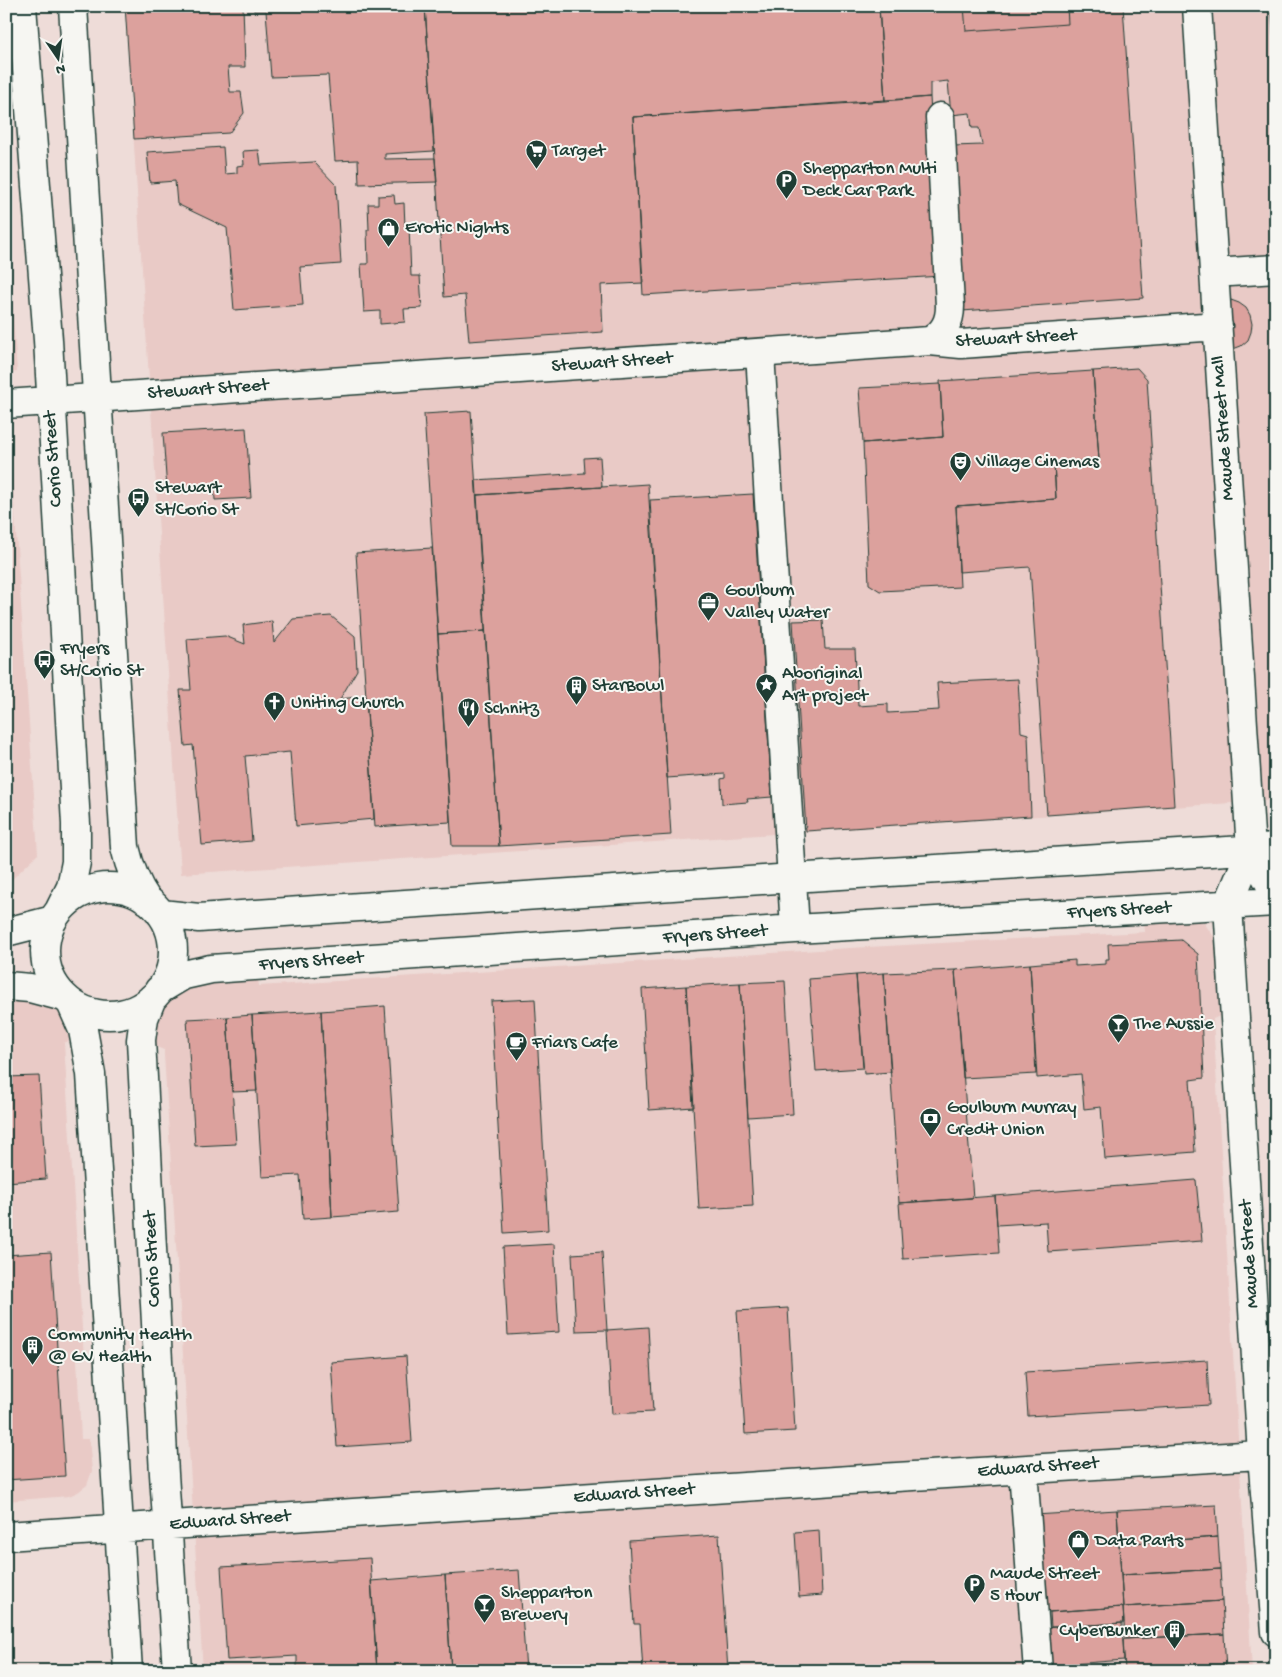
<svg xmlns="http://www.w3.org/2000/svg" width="1282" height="1677" viewBox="0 0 1282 1677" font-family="'Gochi Hand',sans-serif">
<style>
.built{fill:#e9cac6}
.building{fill:#dca19d;stroke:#1f3d34}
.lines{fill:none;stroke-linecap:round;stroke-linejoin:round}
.minor-casing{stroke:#1f3d34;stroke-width:31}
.minor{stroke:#f6f6f2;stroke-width:28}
.labels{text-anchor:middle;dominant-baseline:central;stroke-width:4;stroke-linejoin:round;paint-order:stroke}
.poi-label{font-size:19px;fill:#1f3d34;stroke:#f6f6f2;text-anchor:start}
.street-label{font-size:19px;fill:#1f3d34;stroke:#f6f6f2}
</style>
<rect width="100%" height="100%" fill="#eedcd8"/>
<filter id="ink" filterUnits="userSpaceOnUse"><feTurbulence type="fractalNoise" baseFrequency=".02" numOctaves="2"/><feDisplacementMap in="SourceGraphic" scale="10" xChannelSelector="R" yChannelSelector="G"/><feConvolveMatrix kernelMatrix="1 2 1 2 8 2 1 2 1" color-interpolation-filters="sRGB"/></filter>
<g filter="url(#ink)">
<path class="built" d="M125 6H1276V800L181 874Z
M6 215 17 372 6 373Z
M6 445H10L38 854 6 885Z
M1144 919H1192L1204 923 1217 941 1222 1015 1213 1019 1252 1671H203L164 1055V1050L154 1046 152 1033 164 1004 169 998 183 988 257 974 259 986 850 948 1145 932Z
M13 997 51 1004 59 1011 71 1030 73 1039 64 1043 84 1359 77 1360 81 1439H89L92 1471 87 1485 78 1492 69 1496 6 1501V1000Z"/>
<path class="building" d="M125 6H243L245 67H228L230 92H241L244 113 229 133 134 139Z
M254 6H425L434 151 385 154V159L435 158 437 182 359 184 358 160 335 161 328 75 271 77 266 11H254Z
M425 6H879L885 101 633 117 643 283 601 285 603 332 469 341 465 295 444 297Z
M879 6H1123L1143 298 962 311 953 146 982 145 979 128H972L970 113 951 115 948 81 930 83V97L885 101Z
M964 6H1067L1068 24 966 31Z
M1271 6H1276V74L1275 57Z
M930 97 941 276 643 295 633 117Z
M223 147 225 174 237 173V166L244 165 243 151 259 150 261 165 314 162 336 185 341 264 300 267 303 305 234 310 227 228 177 204 175 181 150 183 147 152Z
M394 195 395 204 404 203 405 226H409L411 276H420L422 308 404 309 405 322 380 324V311L364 312 361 264H368L367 230H369L368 204H378V196Z
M1231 300 1239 303 1246 308 1250 315 1252 324 1251 332 1248 340 1241 346 1233 349 1225 350 1222 301Z
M1137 368 1147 379 1174 806 1047 815 1030 567 959 572 956 506 1056 499 1054 463 1099 460 1093 371Z
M1093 371 1099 460 1054 463 1056 499 956 506 960 587 880 591 869 584 863 443 943 437 940 381Z
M940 384 943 437 863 443 859 388Z
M471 411 485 631 438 634 424 414Z
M246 428 251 498 215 500 214 487 167 491 163 433Z
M600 457 602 487 477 495 476 480 585 473 584 458Z
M648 484 671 835 499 846 477 495Z
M753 494 772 797 747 799 748 802 722 804 721 779 725 778V774L667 778 650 500Z
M432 548 450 822 375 827 356 553Z
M331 616 355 636 357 670 340 699 366 696 374 819 296 826 290 752 245 756 252 841 202 845 193 745 185 746 180 690H191L187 639 225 636 245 644 243 625 272 621 274 643 293 619Z
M823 620 825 649H855L858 706 888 704V713L939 710 937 683 1018 679 1021 732 1028 734 1031 816 806 831 793 621Z
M485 631 499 846H452L438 634Z
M1181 940 1198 954 1204 1078 1190 1080 1195 1152 1105 1159 1101 1107 1084 1109 1081 1074 1037 1078 1030 964 1075 960V966L1106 964V959H1109L1108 944Z
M1030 964 1036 1074 963 1078 955 970Z
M955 970 973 1198 899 1203 884 973Z
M884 973 891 1072 864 1074 856 975Z
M856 975 863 1068 816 1071 809 979Z
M785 981 793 1114 748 1117 740 983Z
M740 983 753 1206 699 1209 686 986Z
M686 986 694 1107 649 1110 642 989Z
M535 999 548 1230 504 1233 491 1001Z
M385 1006 399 1212 332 1217 321 1011Z
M321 1011 332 1217 303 1219 300 1175 262 1177 252 1015Z
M252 1015 257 1091 232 1092 227 1017Z
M227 1017 236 1144 195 1146 187 1019Z
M39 1076 46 1179 6 1182V1077Z
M1196 1180 1202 1241 1048 1252 1046 1222 997 1225 995 1196Z
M995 1196 999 1253 903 1259 899 1203Z
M554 1244 559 1332 508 1335 503 1247Z
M51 1252 65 1476 6 1480V1255Z
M602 1252 607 1330 576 1331 572 1254Z
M788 1308 795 1431 745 1434 737 1311Z
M648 1327 653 1412 612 1414 607 1330Z
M406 1356 412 1442 337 1447 331 1362Z
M1207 1360 1209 1405 1028 1416 1025 1372Z
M1216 1505 1218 1537 1119 1544 1117 1510Z
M1117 1510 1123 1607 1047 1612 1046 1594H1040L1035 1515Z
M819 1530 822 1595 799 1597 795 1532Z
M719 1535 728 1671H643L640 1624H634L629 1541Z
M1218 1537 1220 1569 1121 1575 1119 1544Z
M370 1558 377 1671H297V1656L227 1660 221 1567Z
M1220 1569 1222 1601 1123 1607 1121 1575Z
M519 1570 526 1671H451L445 1575Z
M445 1575 451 1671H377L371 1581Z
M1222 1601 1224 1634 1125 1639 1123 1607Z
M1123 1607 1124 1623 1051 1627 1050 1612Z
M1122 1623 1124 1660 1046 1666 1043 1628Z
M1224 1634 1226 1671H1125L1123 1639Z"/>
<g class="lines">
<defs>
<path id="minor" d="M22 6 48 340 76 824V862L71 887 60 909
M73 6 125 847C129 865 136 884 147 900
M1197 6 1251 850 1228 905 1262 1455 1276 1632
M1214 273 1276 269
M930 341C944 333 950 322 950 306L940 117
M760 353 795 929
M6 404 930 341 961 344 1218 326
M1251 850 1276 895
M45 951a64 64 0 1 1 128 0a64 64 0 1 1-128 0Z
M161 914 199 918 241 915 792 878 1276 848
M6 932 53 920
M6 986 30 988 64 997
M159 990 184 975 211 969 795 929 1276 902
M152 998 144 1018 141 1040 164 1474 177 1671
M71 1003 83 1030 91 1074 128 1671
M1023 1470 1038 1671
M6 1536 880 1478 1276 1454"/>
</defs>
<use href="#minor" class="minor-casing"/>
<use href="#minor" class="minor"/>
</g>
</g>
<defs>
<symbol id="supermarket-pin" viewBox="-11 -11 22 30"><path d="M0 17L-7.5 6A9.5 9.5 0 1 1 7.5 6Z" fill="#1f3d34" stroke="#f6f6f2"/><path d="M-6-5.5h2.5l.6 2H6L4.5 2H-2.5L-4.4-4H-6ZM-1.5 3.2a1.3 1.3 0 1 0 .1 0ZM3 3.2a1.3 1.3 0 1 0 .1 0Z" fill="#fff"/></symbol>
<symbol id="parking-pin" viewBox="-11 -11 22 30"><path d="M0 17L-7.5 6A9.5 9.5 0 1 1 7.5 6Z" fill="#1f3d34" stroke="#f6f6f2"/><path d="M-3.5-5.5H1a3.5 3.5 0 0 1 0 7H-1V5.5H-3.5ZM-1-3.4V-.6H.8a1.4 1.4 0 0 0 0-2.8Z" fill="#fff"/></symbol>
<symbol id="shop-pin" viewBox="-11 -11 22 30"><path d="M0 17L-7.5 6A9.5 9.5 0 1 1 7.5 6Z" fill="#1f3d34" stroke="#f6f6f2"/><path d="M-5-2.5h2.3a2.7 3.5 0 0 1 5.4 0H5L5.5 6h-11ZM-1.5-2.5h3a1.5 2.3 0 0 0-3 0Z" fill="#fff"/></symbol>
<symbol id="theatre-pin" viewBox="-11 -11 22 30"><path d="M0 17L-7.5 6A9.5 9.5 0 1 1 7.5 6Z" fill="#1f3d34" stroke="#f6f6f2"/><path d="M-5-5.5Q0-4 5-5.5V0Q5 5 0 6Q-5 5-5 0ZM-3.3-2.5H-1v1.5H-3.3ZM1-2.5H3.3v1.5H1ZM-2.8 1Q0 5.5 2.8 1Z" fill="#fff"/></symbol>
<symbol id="bus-pin" viewBox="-11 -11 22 30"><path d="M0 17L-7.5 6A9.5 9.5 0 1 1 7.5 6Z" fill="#1f3d34" stroke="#f6f6f2"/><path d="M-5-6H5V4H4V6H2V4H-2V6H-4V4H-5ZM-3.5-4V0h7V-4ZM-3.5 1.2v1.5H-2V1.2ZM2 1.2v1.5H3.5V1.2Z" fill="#fff"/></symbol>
<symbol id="office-pin" viewBox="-11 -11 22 30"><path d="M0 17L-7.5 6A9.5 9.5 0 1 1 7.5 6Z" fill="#1f3d34" stroke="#f6f6f2"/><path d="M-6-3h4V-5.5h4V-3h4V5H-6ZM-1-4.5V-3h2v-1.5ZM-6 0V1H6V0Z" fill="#fff"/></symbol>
<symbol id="sight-pin" viewBox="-11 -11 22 30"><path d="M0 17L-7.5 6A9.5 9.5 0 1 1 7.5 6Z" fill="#1f3d34" stroke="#f6f6f2"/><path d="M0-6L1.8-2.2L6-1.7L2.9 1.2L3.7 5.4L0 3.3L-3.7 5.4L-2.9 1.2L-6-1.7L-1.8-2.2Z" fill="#fff"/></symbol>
<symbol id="building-pin" viewBox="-11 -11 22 30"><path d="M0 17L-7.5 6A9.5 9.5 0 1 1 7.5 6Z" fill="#1f3d34" stroke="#f6f6f2"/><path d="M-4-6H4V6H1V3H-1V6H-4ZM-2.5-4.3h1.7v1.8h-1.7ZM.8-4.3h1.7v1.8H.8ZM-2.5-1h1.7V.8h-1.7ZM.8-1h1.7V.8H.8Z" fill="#fff"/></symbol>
<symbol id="church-pin" viewBox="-11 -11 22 30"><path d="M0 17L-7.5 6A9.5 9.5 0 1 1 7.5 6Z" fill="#1f3d34" stroke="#f6f6f2"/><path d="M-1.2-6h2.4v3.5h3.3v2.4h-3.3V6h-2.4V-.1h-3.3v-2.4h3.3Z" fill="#fff"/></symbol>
<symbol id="restaurant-pin" viewBox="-11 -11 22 30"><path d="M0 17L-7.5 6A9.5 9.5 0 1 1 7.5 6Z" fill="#1f3d34" stroke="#f6f6f2"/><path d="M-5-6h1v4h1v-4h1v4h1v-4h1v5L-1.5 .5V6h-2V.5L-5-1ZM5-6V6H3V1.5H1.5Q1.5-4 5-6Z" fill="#fff"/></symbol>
<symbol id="bar-pin" viewBox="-11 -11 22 30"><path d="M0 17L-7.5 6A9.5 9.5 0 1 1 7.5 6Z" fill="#1f3d34" stroke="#f6f6f2"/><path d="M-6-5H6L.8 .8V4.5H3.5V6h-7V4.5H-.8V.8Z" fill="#fff"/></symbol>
<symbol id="cafe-pin" viewBox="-11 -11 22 30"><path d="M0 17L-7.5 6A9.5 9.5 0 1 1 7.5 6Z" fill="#1f3d34" stroke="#f6f6f2"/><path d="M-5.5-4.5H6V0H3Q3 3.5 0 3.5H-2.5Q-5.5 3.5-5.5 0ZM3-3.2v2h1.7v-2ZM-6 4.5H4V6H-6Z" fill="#fff"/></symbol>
<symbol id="bank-pin" viewBox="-11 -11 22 30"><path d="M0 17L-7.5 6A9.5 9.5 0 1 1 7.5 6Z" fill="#1f3d34" stroke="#f6f6f2"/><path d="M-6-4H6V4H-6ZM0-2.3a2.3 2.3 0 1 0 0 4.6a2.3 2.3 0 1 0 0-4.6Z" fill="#fff"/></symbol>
</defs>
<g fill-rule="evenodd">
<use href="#supermarket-pin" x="524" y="138" width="25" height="34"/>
<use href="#parking-pin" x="774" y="168" width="25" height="34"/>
<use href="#shop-pin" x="376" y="216" width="25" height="34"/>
<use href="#theatre-pin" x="948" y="450" width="25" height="34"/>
<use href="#bus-pin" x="126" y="486" width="25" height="34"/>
<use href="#office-pin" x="696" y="590" width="25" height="34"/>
<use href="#bus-pin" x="32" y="648" width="25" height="34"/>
<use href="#sight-pin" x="754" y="672" width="25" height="34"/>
<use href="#building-pin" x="564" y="674" width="25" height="34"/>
<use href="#church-pin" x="262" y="690" width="25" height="34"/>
<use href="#restaurant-pin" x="456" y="696" width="25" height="34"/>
<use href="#bar-pin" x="1106" y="1012" width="25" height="34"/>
<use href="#cafe-pin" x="504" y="1030" width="25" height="34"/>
<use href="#bank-pin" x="918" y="1106" width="25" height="34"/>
<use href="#building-pin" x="20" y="1334" width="25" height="34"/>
<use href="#shop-pin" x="1066" y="1528" width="25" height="34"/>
<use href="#parking-pin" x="962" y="1572" width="25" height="34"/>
<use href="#bar-pin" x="472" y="1592" width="25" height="34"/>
<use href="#building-pin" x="1162" y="1618" width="25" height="34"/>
</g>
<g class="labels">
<g class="poi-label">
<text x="552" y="151">Target</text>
<text x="803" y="169">Shepparton Multi<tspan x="803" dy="22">Deck Car Park</tspan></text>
<text x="405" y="228">Erotic Nights</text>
<text x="976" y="462">Village Cinemas</text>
<text x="155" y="488">Stewart<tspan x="155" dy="22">St/Corio St</tspan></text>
<text x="725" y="591">Goulburn<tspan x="725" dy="22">Valley Water</tspan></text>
<text x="60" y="649">Fryers<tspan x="60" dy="22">St/Corio St</tspan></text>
<text x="782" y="674">Aboriginal<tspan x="782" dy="22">Art project</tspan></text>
<text x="592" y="686">StarBowl</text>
<text x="291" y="703">Uniting Church</text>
<text x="484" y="709">Schnitz</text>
<text x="1134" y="1024">The Aussie</text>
<text x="532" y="1043">Friars Cafe</text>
<text x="947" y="1108">Goulburn Murray<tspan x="947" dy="22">Credit Union</tspan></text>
<text x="48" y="1335">Community Health<tspan x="48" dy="22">@ GV Health</tspan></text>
<text x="1095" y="1541">Data Parts</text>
<text x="990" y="1574">Maude Street<tspan x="990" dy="22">5 Hour</tspan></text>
<text x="501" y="1593">Shepparton<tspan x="501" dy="22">Brewery</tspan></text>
<text x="1158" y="1631" text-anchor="end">CyberBunker</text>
</g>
<g class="street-label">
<text transform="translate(1016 339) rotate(-3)">Stewart Street</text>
<text transform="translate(612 363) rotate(-4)">Stewart Street</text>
<text transform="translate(208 390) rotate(-4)">Stewart Street</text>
<text transform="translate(1224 428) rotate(-94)">Maude Street Mall</text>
<text transform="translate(54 459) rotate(-94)">Corio Street</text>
<text transform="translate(1119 911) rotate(-3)">Fryers Street</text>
<text transform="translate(715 935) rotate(-4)">Fryers Street</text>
<text transform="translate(311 962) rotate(-4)">Fryers Street</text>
<text transform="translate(1250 1254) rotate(-94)">Maude Street</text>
<text transform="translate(153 1259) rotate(-93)">Corio Street</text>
<text transform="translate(1038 1468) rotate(-4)">Edward Street</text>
<text transform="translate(634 1494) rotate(-4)">Edward Street</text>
<text transform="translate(230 1521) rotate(-4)">Edward Street</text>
</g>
</g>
<rect width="1282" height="1677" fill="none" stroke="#f6f6f2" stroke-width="25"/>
<rect x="12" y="12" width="1257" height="1652" fill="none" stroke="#1f3d34" stroke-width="2" filter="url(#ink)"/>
<g transform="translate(58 58) rotate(167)" stroke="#f6f6f2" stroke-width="4" paint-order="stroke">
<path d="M0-4L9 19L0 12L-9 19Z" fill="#1f3d34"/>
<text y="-8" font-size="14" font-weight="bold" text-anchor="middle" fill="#1f3d34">N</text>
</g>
</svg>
